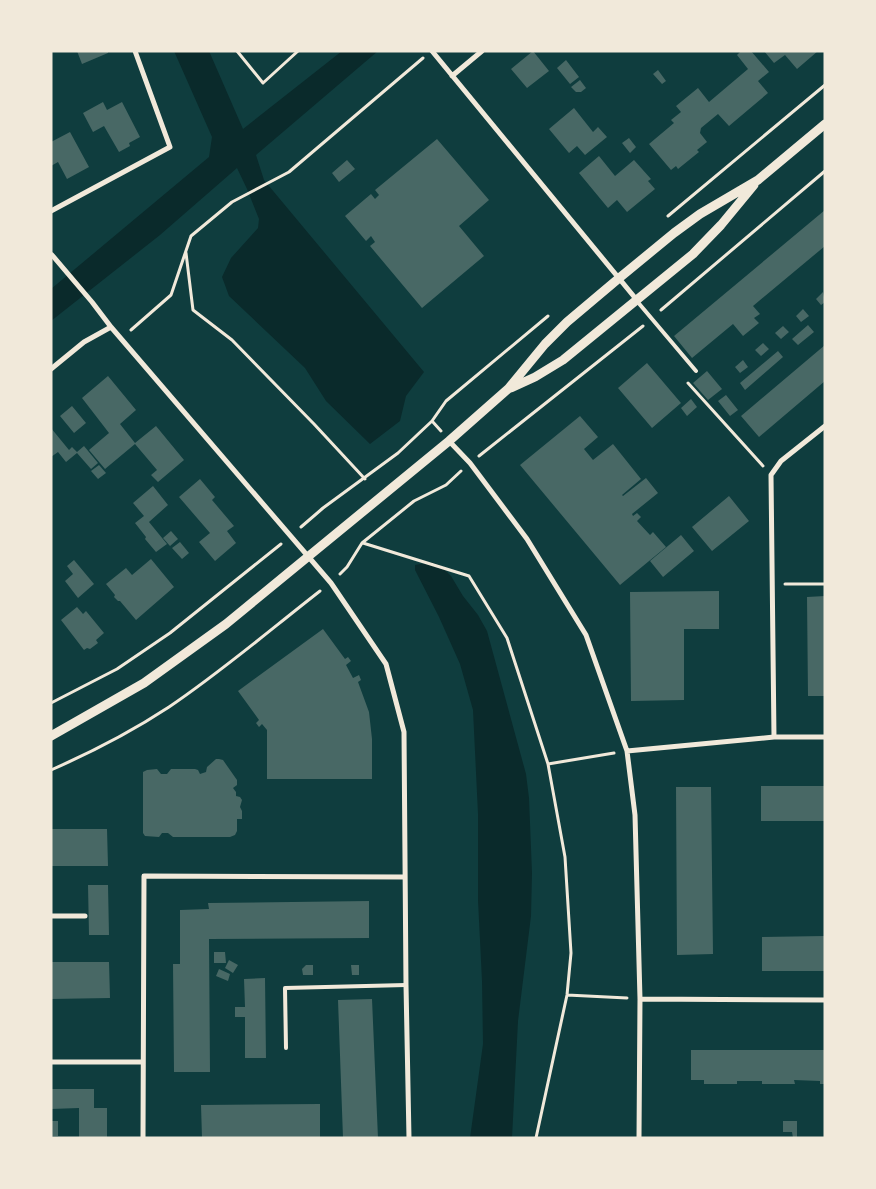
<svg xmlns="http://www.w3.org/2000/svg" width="876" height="1189" viewBox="0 0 876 1189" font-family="'Playfair Display',serif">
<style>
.water{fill:#0a2a2b}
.building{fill:#486865}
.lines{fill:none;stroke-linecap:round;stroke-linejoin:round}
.path{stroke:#f1e9da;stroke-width:3}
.service{stroke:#f1e9da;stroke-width:4}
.minor{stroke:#f1e9da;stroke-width:5}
.tertiary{stroke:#f1e9da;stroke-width:9}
</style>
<rect width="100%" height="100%" fill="#0f3d3e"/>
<path class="water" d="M174 51H209L243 129 342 51H378L256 155 264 180 424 372 406 396 400 421 370 444 326 401 305 368 229 296 222 277 231 258 258 228 259 219 247 189 237 168 160 235 51 321V289L209 157 212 137Z
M431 562 440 565 451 576 463 596 478 615 487 631 526 774 529 798 532 873 531 916 518 1021 512 1138H470L483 1044 482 981 478 900V814L473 710 460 664 439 617 415 570V565Z"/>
<path class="building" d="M77 51H108V53L82 64Z
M533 51 549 71 527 88 511 69Z
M741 51H751L769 72 758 81 768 93 729 126 718 114 701 128 700 133 707 142 697 150 699 152 678 169 676 166 671 170 649 144 674 123 671 120 681 112 676 106 698 88 709 102 748 69 737 55Z
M764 51H818L797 69 785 55 774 63Z
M566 60 579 77 570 84 557 68Z
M658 70 666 81 662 84 653 74Z
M580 80 586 88 581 92H576L571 87Z
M103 102 107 110 122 102 140 137 129 143 130 146 119 152 104 126 93 132 83 113Z
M574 108 593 132 598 127 607 137 585 155 577 146 569 153 549 129Z
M70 132 89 167 67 179 58 162 51 166V142Z
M629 138 636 147 630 153 622 143Z
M437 139 489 200 459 226 484 256 422 308 370 246 375 242 371 236 366 241 345 216 371 194 375 199 379 195 375 190Z
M599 156 615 176 634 160 651 179 648 181 655 189 627 212 617 200 608 208 579 173Z
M347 160 355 169 339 182 332 173Z
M825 210V246L753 306 760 314 754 318 759 323 743 336 733 324 692 358 674 336Z
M823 292 825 302 821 305 816 299Z
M803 309 809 316 801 322 796 316Z
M808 325 814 332 798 345 792 339Z
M783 326 789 332 781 339 775 333Z
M763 343 769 349 761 356 755 350Z
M825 345V381L759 437 741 416Z
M778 351 783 357 745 390 740 383Z
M743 360 748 367 740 373 735 367Z
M647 363 681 403 652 428 618 388Z
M707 371 722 389 708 400 693 383Z
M108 376 136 410 120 424 135 443 156 426 184 460 158 482 151 475 157 470 135 444 105 469 89 450 109 433 82 398Z
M726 395 738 410 730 416 718 401Z
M691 399 697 407 687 416 681 408Z
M72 406 86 423 74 433 60 416Z
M580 416 598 437 584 449 593 460 613 444 641 479 622 495 623 496 646 478 658 493 632 514 633 516 637 513 641 517 637 521 650 535 653 532 666 547 620 585 520 465Z
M51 428 69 450 72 447 77 452 84 446 98 463 91 469 77 453 66 462 58 452 51 457Z
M99 465 106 473 98 479 91 471Z
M200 479 215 497 212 500 234 526 227 531 236 543 215 561 199 542 210 533 179 497Z
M153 486 168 505 149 522 167 544 156 552 145 539 146 537 135 523 144 516 133 503Z
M729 496 749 521 712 551 692 527Z
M171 531 178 539 170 546 163 538Z
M681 535 694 551 663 577 650 561Z
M180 542 189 553 182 559 172 548Z
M151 559 174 587 136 620 120 601H118L114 597 115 595 106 584 126 568 132 575Z
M74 560 94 584 78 598 65 581 73 574 67 566Z
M719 591V629H684V700L631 701 630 592Z
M825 596V696H808L807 597Z
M77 607 83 614 86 611 104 633 96 640 98 643 90 649 87 648 84 650 61 620Z
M323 629 345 659 348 657 351 661 346 665 353 678 359 675 361 680 358 682 369 712 372 739V779H267V730L262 724 259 727 256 723 259 720 238 691Z
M216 759H219L223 760 237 780V785L233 788 236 792V796L240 797 242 800 240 807 242 811V819H237V831L235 835 230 837H173L168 833H162L159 837 145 836 143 833V772L147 770 157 769 161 774H167L171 769H195L198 770 200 774 206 772 207 767Z
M761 786H825V821H761Z
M676 787H711L713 954 677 955Z
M51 829H107L108 866H51Z
M88 885H108L109 935H89Z
M369 901V938L209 939 210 1072H174L173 964H180V910L209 909 208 903Z
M825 936V971H762V937Z
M214 952H225L226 963H214Z
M229 960 238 965 233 973 225 968Z
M51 962H109L110 998 51 999Z
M306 965H313V975H303L302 969Z
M351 965H359V975H352Z
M219 969 230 974 228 981 216 976Z
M265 978 266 1058H245V1017H235V1007H245L244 979Z
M372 999 378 1138H343L338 1000Z
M691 1050H825V1084H820V1081L794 1080 795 1084H762V1081H737V1084H704V1080H691Z
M51 1089H94V1108H107V1138H79V1108L51 1109Z
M320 1104V1138H202L201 1105Z
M51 1121H58V1136H51Z
M783 1121H797V1138H793L792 1132H783Z"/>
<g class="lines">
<path class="path" d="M237 51 263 83 298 51
M668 216 825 85
M186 253 193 310 232 340 314 424 365 479
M661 310 825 171
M131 330 171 295 191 236 232 202 289 172 423 58
M688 383 763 466
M432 421 441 431
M479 456 643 326
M301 527 323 508 398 453 432 421 446 401 548 316
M363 543 469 576 507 638 548 764 565 857 571 953 567 995 536 1138
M340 574 347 567 362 543 414 501 446 485 461 471
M785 584H825
M51 703 117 669 170 633 281 544
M548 764 614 753
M51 770C92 752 131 732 169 707 221 672 270 630 320 591
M567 995 627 998"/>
<path class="service" d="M636 300 696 371
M286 1048 285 988 406 985"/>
<path class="minor" d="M432 51 636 299
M452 76 482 51
M51 211 170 147 135 51
M52 255 92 302 111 327
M51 369 84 342 111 327 331 583 386 664 404 732 406 985 409 1138
M449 441 470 463 527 539 586 635 627 751 635 815 640 999 639 1138
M774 737 771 475 781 461 825 426
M627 751 774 737H825
M51 916H85
M640 999 825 1000
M51 1062H143
M143 1138 144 876 405 877"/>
<path class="tertiary" d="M511 388 535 377 563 360 693 254 721 225 754 185
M51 736 144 683 226 624 449 441 508 389 545 344 567 322 618 279 674 233 700 214 758 180 825 124"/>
</g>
<rect width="876" height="1189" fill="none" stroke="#f1e9da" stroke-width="105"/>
</svg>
